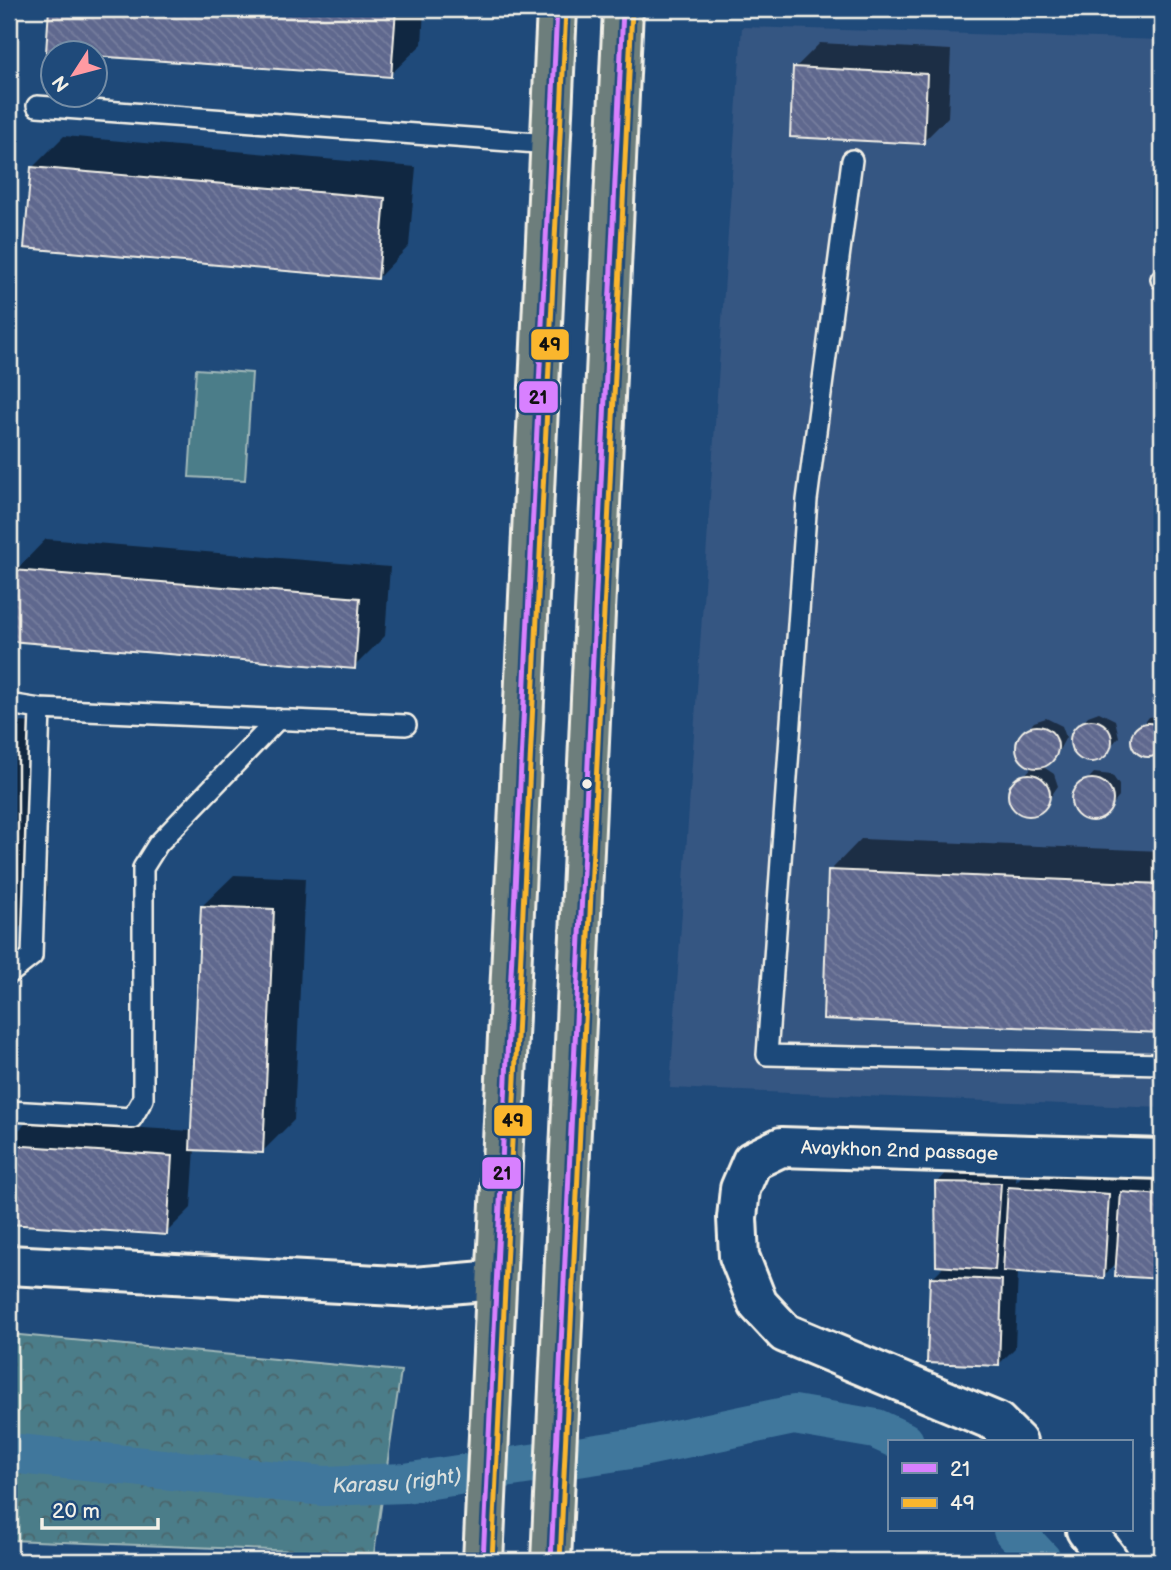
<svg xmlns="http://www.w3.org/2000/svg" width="1171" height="1570" viewBox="0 0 1171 1570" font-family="'Balsamiq Sans',sans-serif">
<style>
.built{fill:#365682}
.green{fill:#4c7d89;stroke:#a0b7b8;stroke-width:2}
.forest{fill:url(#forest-crowns);stroke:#a0b7b8;stroke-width:2}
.shadow{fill:#0007}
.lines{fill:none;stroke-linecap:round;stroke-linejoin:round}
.stream{stroke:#88a8ba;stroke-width:12}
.canal{stroke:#40779c;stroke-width:40}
.building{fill:url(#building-back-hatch);stroke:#f4f1e8;stroke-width:2}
.service-casing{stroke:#f4f1e8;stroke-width:24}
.minor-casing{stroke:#f4f1e8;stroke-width:44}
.primary-casing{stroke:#f4f1e8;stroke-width:44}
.service{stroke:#1f4a7a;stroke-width:19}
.minor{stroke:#1f4a7a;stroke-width:38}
.primary{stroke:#6d7e7c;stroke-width:38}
.bus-1-casing{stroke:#1f4a7a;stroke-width:10}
.bus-2-casing{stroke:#1f4a7a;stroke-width:10}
.bus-1{stroke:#d880ff;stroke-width:5}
.bus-2{stroke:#fab62d;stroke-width:5}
.bus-dot{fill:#f4f1e8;stroke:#1f4a7a;stroke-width:2.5}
.labels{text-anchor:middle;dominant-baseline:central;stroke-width:7;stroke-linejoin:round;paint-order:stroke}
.street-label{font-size:19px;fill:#f4f1e8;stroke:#1f4a7a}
.water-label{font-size:21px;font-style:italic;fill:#d9dfdd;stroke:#1f4a7a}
.line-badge{stroke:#1f4a7a;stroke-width:2.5}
.pale-badge-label{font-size:19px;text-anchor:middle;font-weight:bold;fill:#111}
</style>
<defs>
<pattern id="forest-crowns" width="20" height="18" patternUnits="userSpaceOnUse" patternTransform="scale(1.75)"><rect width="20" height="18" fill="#4c7d89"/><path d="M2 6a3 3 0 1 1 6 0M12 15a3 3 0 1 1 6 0" fill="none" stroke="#4b656b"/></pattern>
<pattern id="building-back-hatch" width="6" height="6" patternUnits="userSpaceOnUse" patternTransform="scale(1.75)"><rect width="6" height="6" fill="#5f688e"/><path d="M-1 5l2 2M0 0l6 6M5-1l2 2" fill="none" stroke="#777e9e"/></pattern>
</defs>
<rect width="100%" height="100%" fill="#1f4a7a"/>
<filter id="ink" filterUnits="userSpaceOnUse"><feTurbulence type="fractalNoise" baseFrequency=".0143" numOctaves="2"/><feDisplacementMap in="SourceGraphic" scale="14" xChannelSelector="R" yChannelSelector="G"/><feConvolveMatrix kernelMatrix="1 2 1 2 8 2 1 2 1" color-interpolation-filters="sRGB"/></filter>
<g filter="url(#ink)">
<path class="built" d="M742 27 1162 40V1108L670 1088Z"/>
<path class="green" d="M196 369 252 373 245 480 189 477Z"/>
<path class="forest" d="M9 1334 401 1371 374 1554 9 1540Z"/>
<path class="shadow" d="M50 9H424L422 44 390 75 47 51Z
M820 43 951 50 948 117 923 142 795 68Z
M64 136 416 167 409 246 378 278 33 167Z
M46 539 390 567 385 636 354 667 15 571Z
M1099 712 1115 720 1119 737 1102 756 1082 759 1073 749 1072 735 1088 716Z
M1160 715 1162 750 1144 756 1135 750 1132 740 1149 717Z
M1046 718 1062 726 1066 737 1057 754 1042 766 1054 774 1058 786 1041 811 1028 815 1012 803 1011 790 1034 765H1028L1019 755 1018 741 1034 722Z
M9 722 50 723 47 900 9 938Z
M1094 773 1112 775 1119 785V797L1103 817 1090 820 1078 814 1073 795Z
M861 839 1162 851V1031L824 1017 830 871Z
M234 875 305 878 294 1120 262 1152 195 1148 191 1208 166 1233 9 1223V1140L28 1121 192 1131 202 906Z
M1035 1163 1133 1170 1132 1182 1147 1168 1162 1169V1278L1117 1274 1118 1262 1103 1276 1018 1271 1015 1348 998 1365 932 1278 945 1265 937 1183 953 1166 1017 1167 1016 1182Z"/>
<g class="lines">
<path class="stream" d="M841 1559 849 1561"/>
<g class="canal">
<path id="s1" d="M9 1453 324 1486 405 1483 637 1448 794 1415 876 1429 904 1442"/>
<path d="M1013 1530 1042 1561"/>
</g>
</g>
<path class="building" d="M49 9H396L391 77 94 56V52H46Z
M793 67 927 74 924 144 790 137Z
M31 167 385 198 378 279 24 248Z
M13 570 360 598 355 669 9 641Z
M1070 741a21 21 0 1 1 42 0a21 21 0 1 1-42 0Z
M1131 740a17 17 0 1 1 34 0a17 17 0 1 1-34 0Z
M1016 747a21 21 0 1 1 42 0a21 21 0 1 1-42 0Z
M1008 795a21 21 0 1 1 42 0a21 21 0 1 1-42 0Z
M1071 800a21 21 0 1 1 42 0a21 21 0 1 1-42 0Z
M828 870 1162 884V1033L823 1019Z
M201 906 274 909 263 1153 190 1150Z
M9 1145 172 1156 167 1235 9 1224Z
M935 1182 1001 1183 995 1270 936 1266Z
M1008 1187 1109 1194 1104 1278 1003 1271Z
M1121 1192 1162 1195V1279L1115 1276Z
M930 1277 1002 1280 999 1366 927 1363Z"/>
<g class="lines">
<defs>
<path id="service" d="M37 106 550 144
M852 160 807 500 767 1055 1162 1064
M1161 279H1162
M9 704 40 709
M9 974 32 956 40 709 406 725
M9 1111 132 1118 143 1099V868L158 844 278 719"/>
<g id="minor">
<path d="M9 1265 414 1287 496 1280"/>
<path id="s2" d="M1017 1442 997 1422 785 1333 758 1304 739 1256 737 1218 740 1189 752 1161 781 1147 1162 1159"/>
<path d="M1086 1530 1109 1561"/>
</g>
<path id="primary" d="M483 1561 557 9
M551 1561 623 9"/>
</defs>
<use href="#service" class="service-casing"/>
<use href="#minor" class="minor-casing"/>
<use href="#primary" class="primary-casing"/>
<use href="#service" class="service"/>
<use href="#minor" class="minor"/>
<use href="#primary" class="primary"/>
<defs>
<path id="bus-1" d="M483 1561 557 9
M551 1561 623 9"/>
<path id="bus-2" d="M492 1561 566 9
M560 1561 632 9"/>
</defs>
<use href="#bus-1" class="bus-1-casing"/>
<use href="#bus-2" class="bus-2-casing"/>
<use href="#bus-1" class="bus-1"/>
<use href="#bus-2" class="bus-2"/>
</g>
</g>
<circle class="bus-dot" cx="587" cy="784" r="6"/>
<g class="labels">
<g class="street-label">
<text stroke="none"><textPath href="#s2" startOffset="598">Avaykhon 2nd passage</textPath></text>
</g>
<g class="water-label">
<text stroke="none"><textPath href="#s1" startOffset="390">Karasu (right)</textPath></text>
</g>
</g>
<g class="line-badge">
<rect x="530" y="328" width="40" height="33" rx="7" fill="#fab62d"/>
<rect x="518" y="380" width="41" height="34" rx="7" fill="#d880ff"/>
<rect x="493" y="1104" width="40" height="33" rx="7" fill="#fab62d"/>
<rect x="481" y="1156" width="41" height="34" rx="7" fill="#d880ff"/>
</g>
<g class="pale-badge-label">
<text x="550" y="351">49</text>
<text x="538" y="404">21</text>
<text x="513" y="1127">49</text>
<text x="502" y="1180">21</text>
</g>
<rect width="1171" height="1570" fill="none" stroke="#1f4a7a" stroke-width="35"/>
<rect x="18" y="18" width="1136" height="1535" fill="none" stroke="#f4f1e8" stroke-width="2.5" filter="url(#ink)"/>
<rect x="888" y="1440" width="245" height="91" fill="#1f4a7a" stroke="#748da6" stroke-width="2"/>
<rect x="902" y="1463" width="35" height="10" fill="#d880ff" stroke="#748da6" stroke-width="2"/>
<text x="950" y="1476" font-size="21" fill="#f4f1e8">21</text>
<rect x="902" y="1498" width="35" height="10" fill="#fab62d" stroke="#748da6" stroke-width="2"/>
<text x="950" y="1510" font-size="21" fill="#f4f1e8">49</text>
<g transform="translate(74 74) rotate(234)"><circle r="33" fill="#1f4a7a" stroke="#748da6" stroke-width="2"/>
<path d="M0-5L12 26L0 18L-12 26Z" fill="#ff9aa2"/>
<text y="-10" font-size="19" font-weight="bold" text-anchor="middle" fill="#f4f1e8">N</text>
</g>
<path d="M42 1518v10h116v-10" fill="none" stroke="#f4f1e8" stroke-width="3.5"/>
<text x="52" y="1518" font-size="21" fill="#f4f1e8" stroke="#1f4a7a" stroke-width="5" paint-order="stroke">20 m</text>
</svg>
